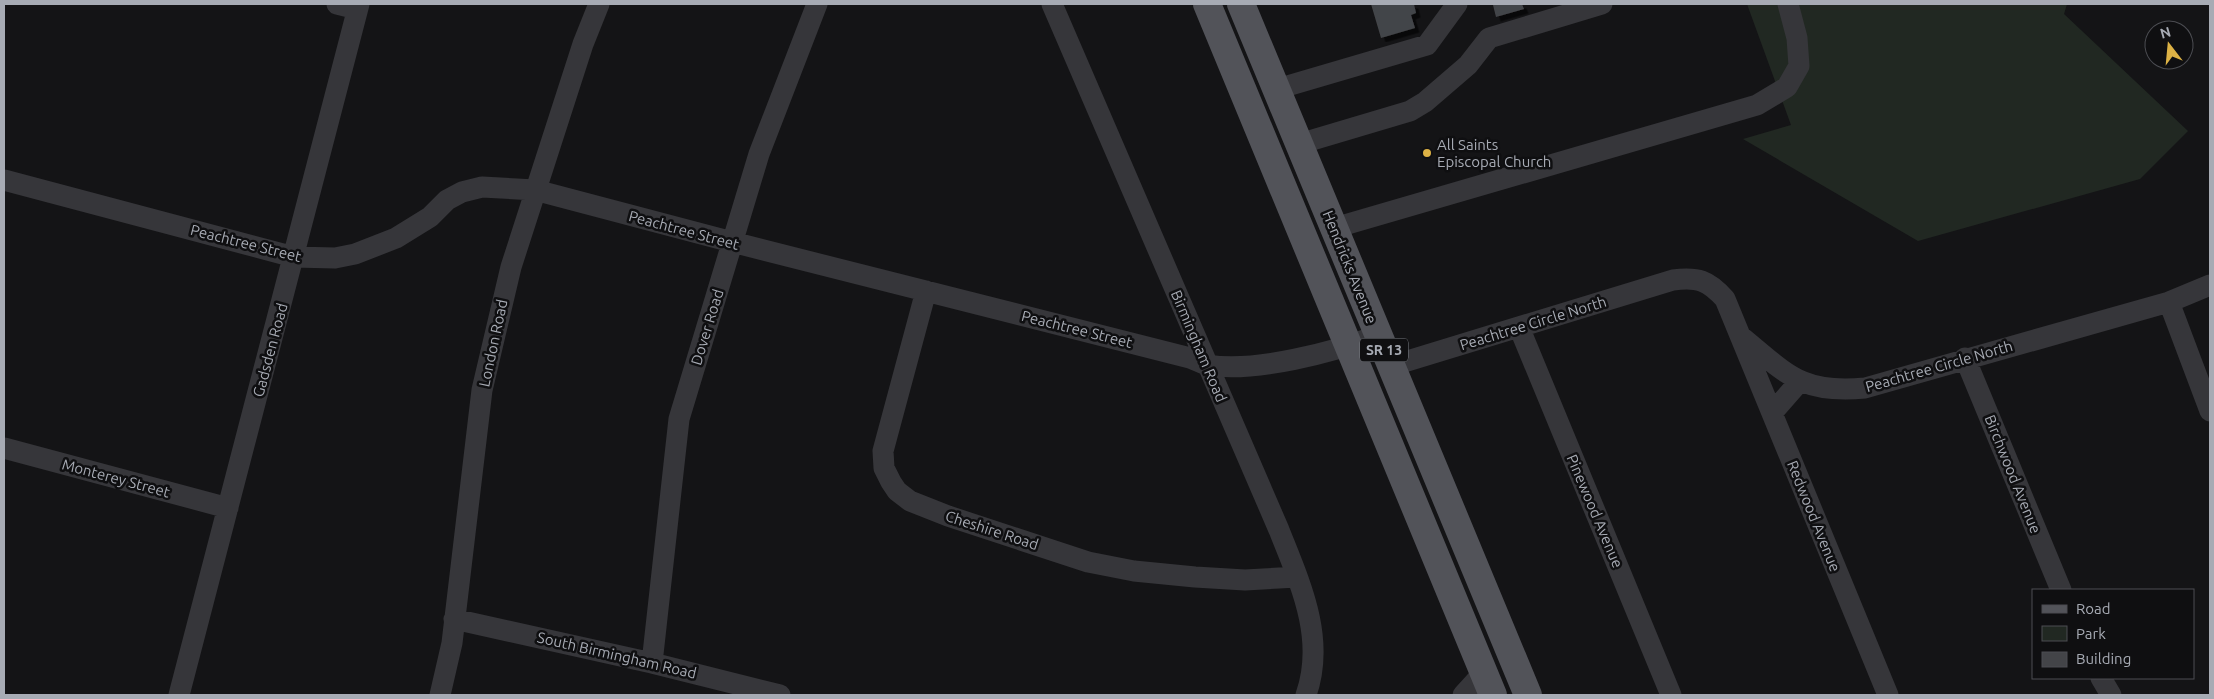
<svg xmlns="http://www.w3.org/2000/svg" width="2214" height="699" viewBox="0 0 2214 699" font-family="Ubuntu,sans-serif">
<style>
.green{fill:#212822}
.building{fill:#434448;filter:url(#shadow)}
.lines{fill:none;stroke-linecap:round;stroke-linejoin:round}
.minor{stroke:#36363a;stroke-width:21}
.major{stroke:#525359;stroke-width:28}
.poi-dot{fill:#ddb245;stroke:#0f0f11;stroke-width:2}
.labels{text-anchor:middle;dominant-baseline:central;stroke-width:5;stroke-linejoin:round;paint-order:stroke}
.shield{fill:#0f0f11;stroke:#797c83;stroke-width:1}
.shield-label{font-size:14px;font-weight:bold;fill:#a7abb4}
.poi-label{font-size:15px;fill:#a7abb4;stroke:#0f0f11;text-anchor:start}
.street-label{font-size:15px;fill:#a7abb4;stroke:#0f0f11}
</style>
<defs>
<filter id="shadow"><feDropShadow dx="4.5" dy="4.5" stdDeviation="0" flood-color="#0009"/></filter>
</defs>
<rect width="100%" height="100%" fill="#141416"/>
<path class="green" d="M1747 4H2067L2064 14 2188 131 2140 179 1918 241 1743 139 1791 125Z"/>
<path class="building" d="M1371 4H1414L1416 13 1411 15 1415 28 1381 38Z
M1522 4 1524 9 1496 17 1493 5Z"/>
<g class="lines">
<path class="minor" d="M337 4 357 9
M1052 4 1279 530C1300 583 1326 638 1306 695
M1277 89 1427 45 1457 4
M1299 144 1410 111 1425 102 1468 65 1489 38 1602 4
M4 180 294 257 335 258 355 254 396 238 430 217 447 200 462 192 482 187 535 190 732 242 1190 358C1196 360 1202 364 1208 365 1254 373 1335 352 1378 335
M1334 228 1757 105 1787 87 1799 66 1797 38 1788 4
M926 291 883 451 884 468 891 482 897 491 910 501 948 516 1088 562 1134 571 1195 577 1245 580 1297 577
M2169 302 2210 411
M1519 327 1671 695
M1743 338C1788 375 1802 394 1865 388L2169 302 2210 285
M1965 358 2061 590
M1391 366 1673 280C1698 277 1708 280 1725 299L1888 695
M1772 413 1800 381
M4 448 228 508
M454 619 652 663 780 695
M652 663 679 419 759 154 817 4
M2101 678 2111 695
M179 695 359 4
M440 695 452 643 482 390 511 267 583 44 599 4
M1463 695 1483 673"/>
<path class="major" d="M1207 4 1493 695
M1241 4 1528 695"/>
</g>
<circle class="poi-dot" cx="1427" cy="153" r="5"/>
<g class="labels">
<rect class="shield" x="1360" y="338.5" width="48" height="23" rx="4"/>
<g class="shield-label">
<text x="1384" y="350">SR 13</text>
</g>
<g class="poi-label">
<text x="1437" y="144">All Saints<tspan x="1437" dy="17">Episcopal Church</tspan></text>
</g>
<g class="street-label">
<text transform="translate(684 230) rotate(15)">Peachtree Street</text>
<text transform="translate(246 243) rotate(14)">Peachtree Street</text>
<text transform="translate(1350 267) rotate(68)">Hendricks Avenue</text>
<text transform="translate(1533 323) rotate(-17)">Peachtree Circle North</text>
<text transform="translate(707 327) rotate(-73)">Dover Road</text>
<text transform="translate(1077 329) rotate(14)">Peachtree Street</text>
<text transform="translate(493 343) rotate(-78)">London Road</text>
<text transform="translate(1199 346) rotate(67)">Birmingham Road</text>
<text transform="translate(270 350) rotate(-75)">Gadsden Road</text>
<text transform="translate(1939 366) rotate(-16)">Peachtree Circle North</text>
<text transform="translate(2013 474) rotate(68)">Birchwood Avenue</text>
<text transform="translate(116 478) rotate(15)">Monterey Street</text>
<text transform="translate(1595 511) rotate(67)">Pinewood Avenue</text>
<text transform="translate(1814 516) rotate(68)">Redwood Avenue</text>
<text transform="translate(992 530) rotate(18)">Cheshire Road</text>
<text transform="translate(617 655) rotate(13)">South Birmingham Road</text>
</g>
</g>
<rect width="2214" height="699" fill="none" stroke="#a7abb4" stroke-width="10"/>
<rect x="2032" y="589" width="162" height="90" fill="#0f0f11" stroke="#4c4d52"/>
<rect x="2042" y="605" width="25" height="8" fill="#525359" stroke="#4c4d52"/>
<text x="2076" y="614" font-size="15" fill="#a7abb4">Road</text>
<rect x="2042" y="626" width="25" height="15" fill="#212822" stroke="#4c4d52"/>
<text x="2076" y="639" font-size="15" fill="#a7abb4">Park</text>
<rect x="2042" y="652" width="25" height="15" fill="#434448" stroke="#4c4d52"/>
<text x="2076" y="664" font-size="15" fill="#a7abb4">Building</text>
<g transform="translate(2169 45) rotate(344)"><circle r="24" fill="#0f0f11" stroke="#4c4d52"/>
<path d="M0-4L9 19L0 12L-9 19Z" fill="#ddb245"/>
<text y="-8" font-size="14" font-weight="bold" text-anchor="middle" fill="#a7abb4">N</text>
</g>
</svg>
